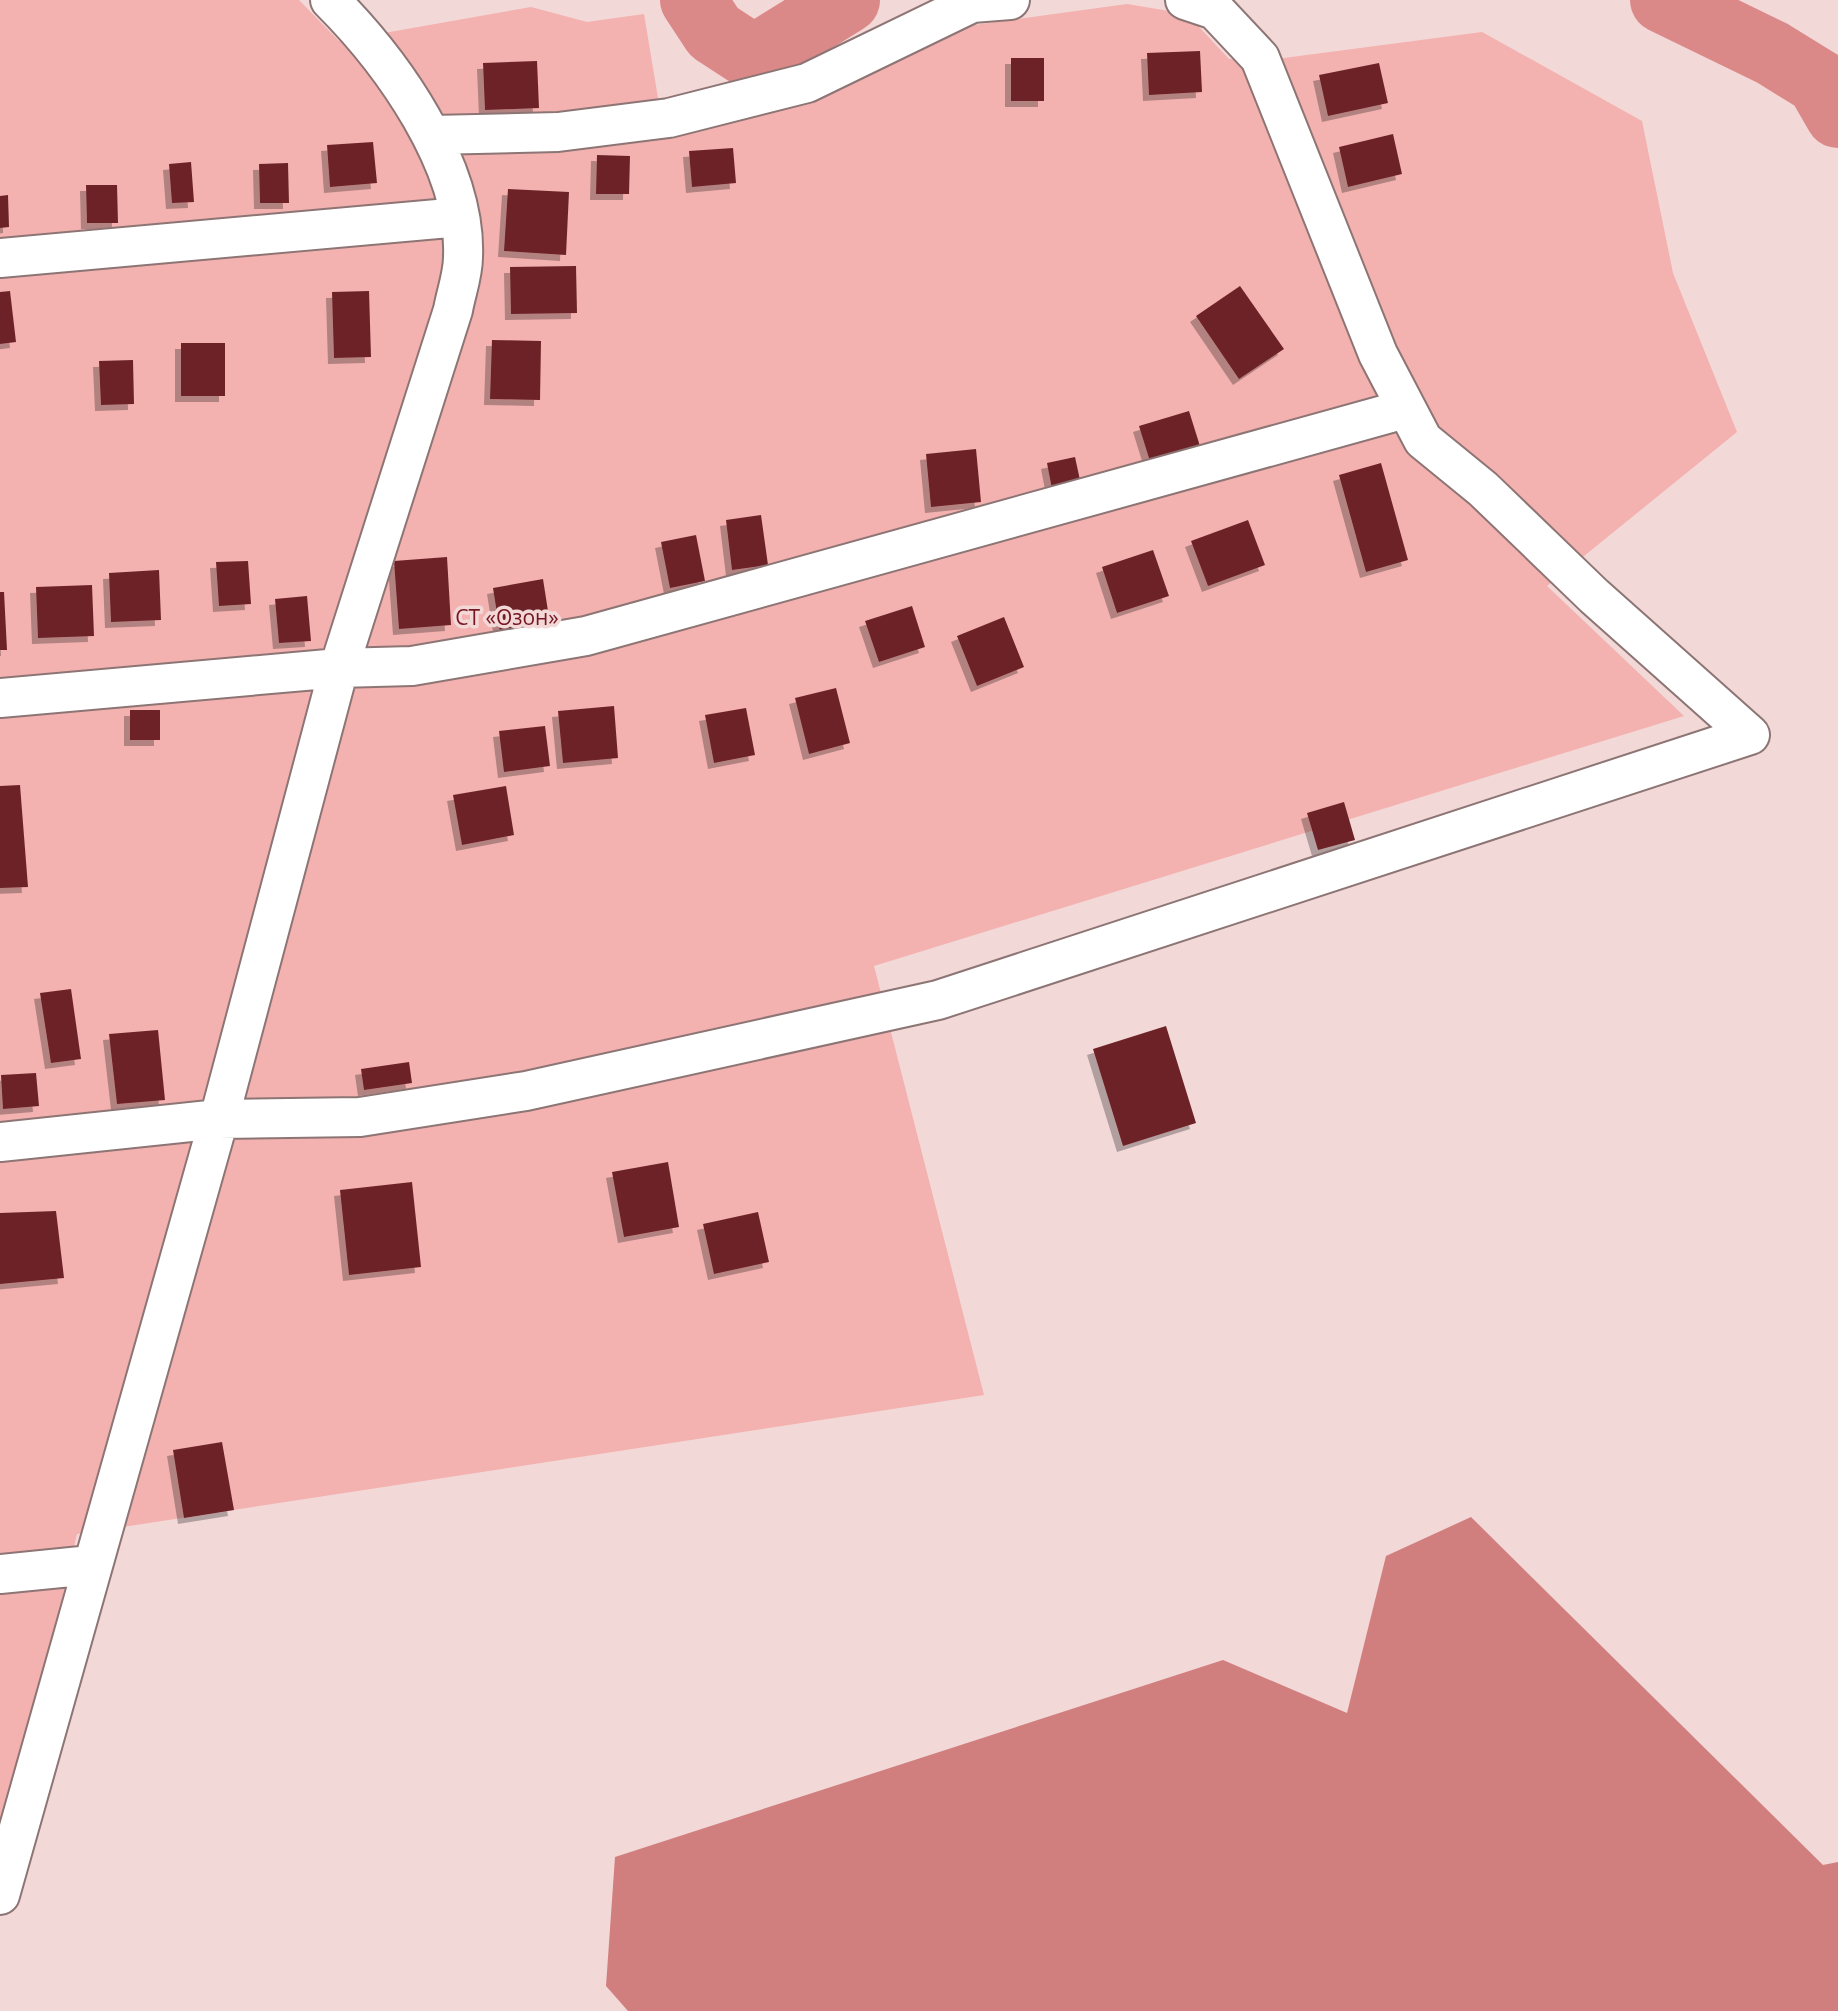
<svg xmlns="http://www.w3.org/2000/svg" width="1838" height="2011" viewBox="0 0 1838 2011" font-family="'Open Sans',sans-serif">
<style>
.green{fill:#f3b1af}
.forest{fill:#d07f7e}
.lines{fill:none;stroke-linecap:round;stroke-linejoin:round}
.river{stroke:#db8988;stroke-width:66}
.building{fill:#6c2428;filter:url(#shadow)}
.minor-casing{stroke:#8c7574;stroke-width:42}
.minor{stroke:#fff;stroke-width:38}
.labels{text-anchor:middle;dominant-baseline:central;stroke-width:7;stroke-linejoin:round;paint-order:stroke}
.park-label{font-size:21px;fill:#771521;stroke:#f2d8d7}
</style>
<defs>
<filter id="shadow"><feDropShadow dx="-6" dy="6" stdDeviation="0" flood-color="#0004"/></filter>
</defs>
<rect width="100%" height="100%" fill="#f2d8d7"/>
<path class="green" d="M0 0H299L339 41 531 7 587 22 644 14 664 134 801 102 974 25 1127 4 1187 14 1229 59 1284 58 1482 32 1642 121 1673 273 1737 432 1547 586 1684 716 874 966 984 1395 77 1534 0 1868Z"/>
<path class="forest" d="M1471 1517 1823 1865 1838 1862V2011H628L606 1986 615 1857 1223 1660 1347 1713 1386 1556Z"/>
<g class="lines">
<path class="river" d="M693 0 714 32 754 58 847 0
M1663 0 1772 53 1819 82 1838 115"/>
</g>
<path class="building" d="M1200 51 1202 92 1149 95 1147 53Z
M1011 58H1044V101H1011Z
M537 61 539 108 485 110 483 63Z
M1379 63 1388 103 1328 116 1319 75Z
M1393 134 1402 174 1348 187 1339 147Z
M373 142 377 183 330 187 327 145Z
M733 148 736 183 692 187 689 151Z
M597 155 630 156 629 194H596Z
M191 162 194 202 172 203 169 164Z
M288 163 289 203H260L259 164Z
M86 185H117L118 223H87Z
M508 189 569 192 566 255 504 251Z
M8 195 9 227 0 228V196Z
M576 266 577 313 511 314 510 267Z
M1240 286 1284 349 1239 379 1196 316Z
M10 291 16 342 0 344V292Z
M369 291 371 357 334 358 332 292Z
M492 340 541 341 540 400 490 399Z
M181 343H225V396H181Z
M133 360 134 404 101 405 99 361Z
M1189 411 1204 459 1154 474 1139 426Z
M976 449 981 502 931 507 926 454Z
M1075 457 1083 494 1054 499 1047 463Z
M1381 463 1408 560 1366 572 1339 475Z
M761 515 768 565 732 570 726 520Z
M1248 520 1265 565 1208 586 1191 541Z
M696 535 705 581 670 588 661 542Z
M1153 550 1169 596 1117 613 1102 567Z
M447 557 451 625 399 629 394 561Z
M248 561 251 604 219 606 216 562Z
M159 570 161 620 111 622 109 573Z
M543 579 550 624 500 632 493 588Z
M92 585 94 636 38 638 36 587Z
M0 592H4L7 650H0Z
M307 596 311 641 279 643 275 599Z
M912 606 925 647 879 662 865 621Z
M1004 617 1024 667 977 686 957 636Z
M836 688 850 743 809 754 795 698Z
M614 706 618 758 563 763 558 711Z
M746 708 755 755 714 763 705 715Z
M130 710H160V740H130Z
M545 726 550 766 504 772 499 731Z
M20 785 28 887 0 888V786Z
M506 786 514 835 462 845 453 795Z
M1344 802 1355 840 1318 850 1307 813Z
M71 989 81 1059 51 1063 40 993Z
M1166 1026 1196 1123 1123 1146 1093 1049Z
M158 1030 165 1100 117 1104 109 1034Z
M409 1062 412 1083 364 1090 361 1069Z
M36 1073 39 1106 3 1109 1 1075Z
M668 1162 679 1227 624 1237 612 1172Z
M412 1182 421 1267 349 1275 340 1190Z
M56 1211 64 1278 0 1284V1213Z
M758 1212 769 1262 714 1274 703 1224Z
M222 1442 234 1510 184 1518 173 1450Z"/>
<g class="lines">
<defs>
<path id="minor" d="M432 135 558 132 669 118 807 83 972 3 1010 0
M0 258 460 217
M0 698 339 668 412 666 586 636 1405 409
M0 1142 219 1119 360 1117 526 1091 938 1000 1750 735 1594 596 1483 489 1423 440 1378 354 1260 58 1215 10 1185 0
M0 1574 91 1565
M0 1895 219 1119 339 668 453 310C456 293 463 275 463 257 467 166 392 62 330 0"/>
</defs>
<use href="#minor" class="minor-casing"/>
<use href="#minor" class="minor"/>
</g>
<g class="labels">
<g class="park-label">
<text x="507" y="617">СТ «Озон»</text>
</g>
</g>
</svg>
